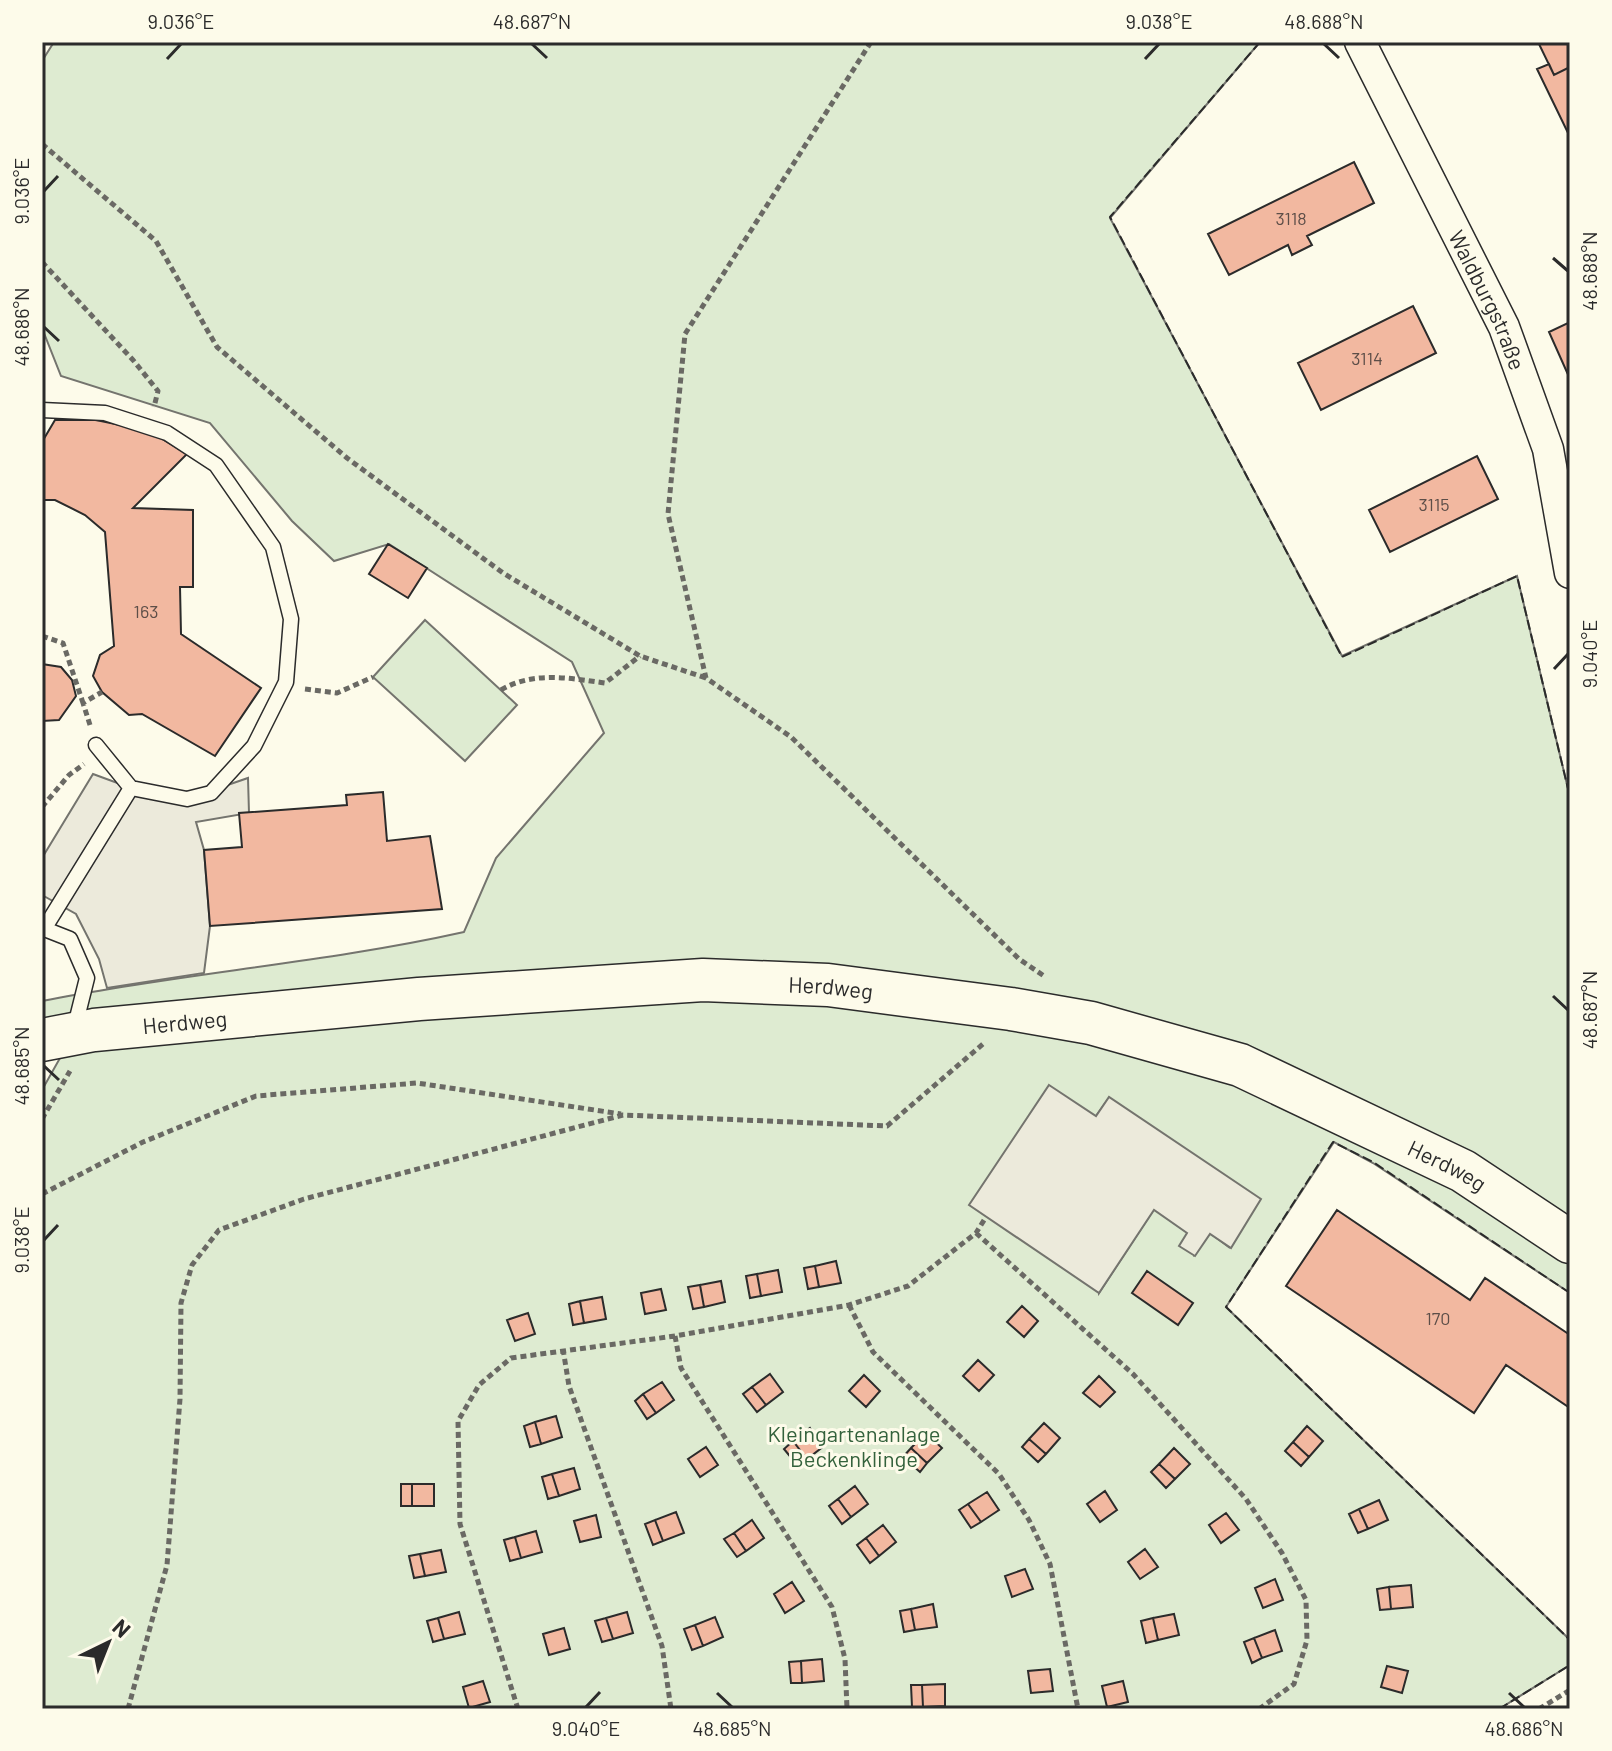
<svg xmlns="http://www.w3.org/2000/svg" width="1612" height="1751" viewBox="0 0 1612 1751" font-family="Barlow,sans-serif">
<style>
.green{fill:#deebd1;stroke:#74746e;stroke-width:2;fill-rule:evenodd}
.parking{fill:#eceadb;stroke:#74746e;stroke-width:2}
.building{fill:#f2b8a0;stroke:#2b2b2b;stroke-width:2}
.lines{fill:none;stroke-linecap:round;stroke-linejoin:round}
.lane-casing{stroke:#2b2b2b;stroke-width:17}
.street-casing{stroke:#2b2b2b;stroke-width:33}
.secondary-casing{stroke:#2b2b2b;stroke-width:45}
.path{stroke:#6a6964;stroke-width:5;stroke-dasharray:6 4;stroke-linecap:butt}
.lane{stroke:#fdfbea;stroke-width:14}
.street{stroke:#fdfbea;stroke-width:30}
.secondary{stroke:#fdfbea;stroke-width:42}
.fence{stroke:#2b2b2b;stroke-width:2;stroke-dasharray:10 4;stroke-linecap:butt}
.ticks{fill:none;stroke:#2b2b2b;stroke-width:3}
.labels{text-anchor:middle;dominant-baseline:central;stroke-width:6;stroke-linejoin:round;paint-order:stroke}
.number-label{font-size:18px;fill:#5d4e48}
.street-label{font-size:22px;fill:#2b2b2b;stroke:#fdfbea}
.park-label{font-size:22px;fill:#34623c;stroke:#fdfbea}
.neatline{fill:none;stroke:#2b2b2b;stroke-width:3}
.ticks-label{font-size:20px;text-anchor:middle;fill:#2b2b2b}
</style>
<rect width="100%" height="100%" fill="#fdfbea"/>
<path class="green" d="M54 42H1260L1110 218 1342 656 1517 576 1570 797V1293L1373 1163 1334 1142 1226 1307 1570 1640V1665L1499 1709H42V1090L73 1035 42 1033V1001C182 973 325 963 464 932L496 858 604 733 572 662 389 544 334 561 292 521 210 423 61 376 42 328V61ZM1109 1098 1230 1248 1210 1233 1194 1255 1188 1233 1154 1209 1099 1293 1096 1116Z
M425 620 517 705 465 761 373 677Z"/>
<path class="parking" d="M93 774 131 788 187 799 248 778 249 813 196 822 204 850 210 926 204 973 107 988 99 959 76 914 42 895V858Z
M1049 1085 1096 1116 1109 1097 1261 1199 1231 1248 1210 1234 1195 1256 1179 1246 1187 1233 1154 1210 1099 1293 969 1205Z"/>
<path class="building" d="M1538 42H1570V67L1554 75Z
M1549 64 1554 75 1570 67V137L1537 69Z
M1354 162 1374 203 1307 236 1312 245 1292 255 1288 245 1229 275 1208 234Z
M1413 306 1436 353 1321 410 1298 363Z
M1570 322V379L1549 332Z
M55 420H96L149 431 187 454 133 508 193 510V587H180L181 634 261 688 215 756 142 714 129 715 102 692 93 676 100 655 114 646 105 532 85 515 55 500H42V442Z
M1477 456 1498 499 1390 552 1369 510Z
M388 544 427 568 408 598 369 574Z
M42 664 61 667 72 680 76 696 59 720 42 721Z
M383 792 387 841 430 836 442 909 210 926 204 850 242 847 239 813 347 805 346 795Z
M1337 1210 1470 1300 1485 1278 1570 1335V1408L1506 1365 1474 1413 1286 1286Z
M836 1261 841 1283 819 1287 815 1266Z
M815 1266 819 1287 808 1289 804 1268Z
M778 1270 782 1292 761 1296 757 1274Z
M1147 1271 1193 1303 1178 1325 1132 1293Z
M757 1274 761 1296 750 1298 746 1276Z
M721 1281 725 1302 704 1307 700 1285Z
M700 1285 704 1307 693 1309 688 1287Z
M661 1289 666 1310 645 1314 641 1293Z
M602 1297 606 1319 584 1323 580 1301Z
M580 1301 584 1323 573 1325 569 1304Z
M1022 1306 1038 1321 1024 1337 1007 1322Z
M528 1313 535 1334 515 1341 507 1320Z
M978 1360 994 1375 979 1391 963 1376Z
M770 1374 783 1392 766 1405 752 1387Z
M864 1375 880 1391 866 1407 849 1391Z
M1099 1376 1115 1392 1100 1407 1083 1393Z
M662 1382 674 1400 656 1413 643 1394Z
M752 1387 766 1405 757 1412 743 1394Z
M643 1394 656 1413 647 1419 635 1401Z
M556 1416 562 1437 541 1444 535 1422Z
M535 1422 541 1444 530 1447 524 1426Z
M1044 1423 1060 1438 1046 1454 1029 1439Z
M1307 1426 1323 1441 1309 1457 1293 1442Z
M810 1428 824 1446 807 1459 793 1441Z
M926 1433 942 1448 927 1463 911 1448Z
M1029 1439 1046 1454 1038 1462 1022 1447Z
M793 1441 807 1459 798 1466 784 1449Z
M1293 1442 1309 1457 1301 1466 1285 1451Z
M706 1447 718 1465 700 1477 688 1459Z
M911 1448 927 1463 920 1472 903 1457Z
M1174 1448 1190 1464 1175 1479 1159 1464Z
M1159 1464 1175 1479 1166 1488 1151 1472Z
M574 1468 580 1489 559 1496 552 1474Z
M552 1474 559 1496 548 1499 542 1477Z
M401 1484H412V1506H401Z
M412 1484H434V1506H412Z
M855 1486 868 1504 851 1517 838 1499Z
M1105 1491 1117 1510 1100 1522 1087 1504Z
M987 1492 999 1510 981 1522 968 1504Z
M838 1499 851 1517 842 1524 829 1506Z
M1379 1500 1388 1520 1368 1529 1359 1509Z
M968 1504 981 1522 971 1528 959 1510Z
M1359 1509 1368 1529 1358 1533 1349 1514Z
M676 1512 684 1533 663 1541 655 1520Z
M1226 1513 1239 1530 1221 1543 1209 1525Z
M596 1515 601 1537 580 1542 574 1521Z
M655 1520 663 1541 653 1545 645 1524Z
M752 1520 764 1538 746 1551 734 1533Z
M883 1525 896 1542 879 1556 866 1538Z
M536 1531 542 1552 521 1558 515 1537Z
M734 1533 746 1551 737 1557 724 1539Z
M515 1537 521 1558 510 1561 504 1540Z
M866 1538 879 1556 870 1563 857 1545Z
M1145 1549 1158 1567 1140 1579 1128 1562Z
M441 1550 446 1572 425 1576 420 1554Z
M420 1554 425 1576 414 1578 409 1556Z
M1025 1569 1033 1589 1012 1597 1005 1576Z
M1275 1579 1283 1600 1263 1608 1255 1588Z
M792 1582 804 1601 785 1613 774 1594Z
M1411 1585 1413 1607 1391 1609 1389 1587Z
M1389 1587 1391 1609 1380 1610 1377 1589Z
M933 1604 937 1627 915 1630 911 1609Z
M911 1609 915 1630 904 1632 900 1611Z
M459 1612 465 1634 444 1639 438 1618Z
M627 1612 633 1633 613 1639 606 1618Z
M1174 1614 1179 1635 1158 1640 1153 1618Z
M715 1617 723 1637 703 1646 695 1625Z
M438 1618 444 1639 433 1642 427 1621Z
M606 1618 613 1639 602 1642 595 1621Z
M1153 1618 1158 1640 1146 1643 1141 1621Z
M695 1625 703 1646 692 1650 684 1629Z
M564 1628 570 1649 549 1655 543 1634Z
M1275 1630 1282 1651 1262 1658 1254 1638Z
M1254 1638 1262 1658 1252 1663 1244 1642Z
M822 1659 824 1681 802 1683 801 1661Z
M801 1661 802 1683H791L789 1662Z
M1387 1666 1408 1671 1402 1693 1381 1687Z
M1050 1669 1053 1691 1031 1693 1028 1671Z
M483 1681 490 1702 469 1708 463 1687Z
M1123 1681 1128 1702 1107 1707 1102 1686Z
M945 1684V1706L923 1707 922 1685Z
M911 1685H922L923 1707H912Z"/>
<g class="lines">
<defs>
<path id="lane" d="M42 410 105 413 167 433 216 465 273 547 291 619 286 682 254 746 211 793 187 799 131 788 96 745
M42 928 70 939 87 978 74 1030
M44 929 131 788"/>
<g id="street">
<path id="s1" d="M1360 42 1504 327 1548 449 1570 573"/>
</g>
<g id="secondary">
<path id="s2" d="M42 1040 94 1030 419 999 703 980 828 985 1011 1009 1091 1023 1240 1065 1463 1171 1570 1242"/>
</g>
</defs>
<use href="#lane" class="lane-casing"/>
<use href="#street" class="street-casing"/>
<use href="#secondary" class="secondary-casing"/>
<path class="path" d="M871 42 685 334 668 514 706 678 791 737 1019 959 1044 976
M42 144 156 241 217 347 347 458 503 573 640 656 706 678
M42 262 133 360 158 391 154 407
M42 636 63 643 83 703
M305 689 337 693 373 677
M501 690C533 671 569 678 605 683L640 656
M90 725 83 703 102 692
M42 807 69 775 84 764
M42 1119 70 1071
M42 1194 143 1142 256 1096 417 1083 621 1114
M976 1233 1133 1374 1246 1499 1282 1553 1306 1600 1307 1640 1294 1684 1259 1709
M849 1305 873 1352 999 1474 1029 1520 1050 1564 1078 1709
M675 1336 681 1368 832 1607 845 1659 847 1709
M563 1349 569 1386 662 1646 671 1709
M128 1709 167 1565 180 1399 181 1303 192 1265 219 1230 304 1199 623 1115 887 1126 983 1044
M518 1709 460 1524 458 1421 479 1385 511 1358 675 1336 849 1305 908 1286 976 1233 986 1217
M1539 1709 1570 1690"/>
<use href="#lane" class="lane"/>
<use href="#street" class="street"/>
<use href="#secondary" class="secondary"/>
<path class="fence" d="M1260 42 1110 217 1342 657 1517 576 1570 797
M1570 1293 1373 1162 1333 1142 1226 1307 1570 1640
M1499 1709 1570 1665"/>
</g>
<path class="ticks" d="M532 44 547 58M1324 44 1339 58M167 59 181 44M1145 59 1159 44M44 191 58 176M1553 258 1568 271M44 327 59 341M1554 669 1568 654M1553 996 1568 1010M44 1066 59 1080M44 1240 58 1225M717 1693 732 1707M1509 1693 1524 1707M586 1707 600 1692"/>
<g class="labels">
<g class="number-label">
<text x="1291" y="218">3118</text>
<text x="1367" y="358">3114</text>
<text x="1434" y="504">3115</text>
<text x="146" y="611">163</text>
<text x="1438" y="1318">170</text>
</g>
<g class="street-label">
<text stroke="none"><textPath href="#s1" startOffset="288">Waldburgstraße</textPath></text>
<text stroke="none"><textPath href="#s2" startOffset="792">Herdweg</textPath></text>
<text stroke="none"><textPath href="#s2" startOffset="144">Herdweg</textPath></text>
<text stroke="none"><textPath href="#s2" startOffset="1440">Herdweg</textPath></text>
</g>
<g class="park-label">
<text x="854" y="1433">Kleingartenanlage<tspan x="854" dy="25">Beckenklinge</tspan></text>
</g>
</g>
<rect width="1612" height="1751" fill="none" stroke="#fdfbea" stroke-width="88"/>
<g transform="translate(108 1643) rotate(43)" stroke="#fdfbea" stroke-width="6" paint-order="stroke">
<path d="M0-6L14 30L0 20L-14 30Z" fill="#2b2b2b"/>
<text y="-12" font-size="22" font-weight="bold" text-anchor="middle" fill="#2b2b2b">N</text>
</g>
<rect x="44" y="44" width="1524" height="1663" class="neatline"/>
<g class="ticks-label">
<text x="181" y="29">9.036°E</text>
<text x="532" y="29">48.687°N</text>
<text x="1159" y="29">9.038°E</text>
<text x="1324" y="29">48.688°N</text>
<text transform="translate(22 191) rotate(-90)" y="7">9.036°E</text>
<text transform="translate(1590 271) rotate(-90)" y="7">48.688°N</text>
<text transform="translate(22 327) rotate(-90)" y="7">48.686°N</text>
<text transform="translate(1590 654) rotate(-90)" y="7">9.040°E</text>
<text transform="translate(1590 1010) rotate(-90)" y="7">48.687°N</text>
<text transform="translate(22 1066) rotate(-90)" y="7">48.685°N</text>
<text transform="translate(22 1240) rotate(-90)" y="7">9.038°E</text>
<text x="586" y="1736">9.040°E</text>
<text x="732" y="1736">48.685°N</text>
<text x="1524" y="1736">48.686°N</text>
</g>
</svg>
